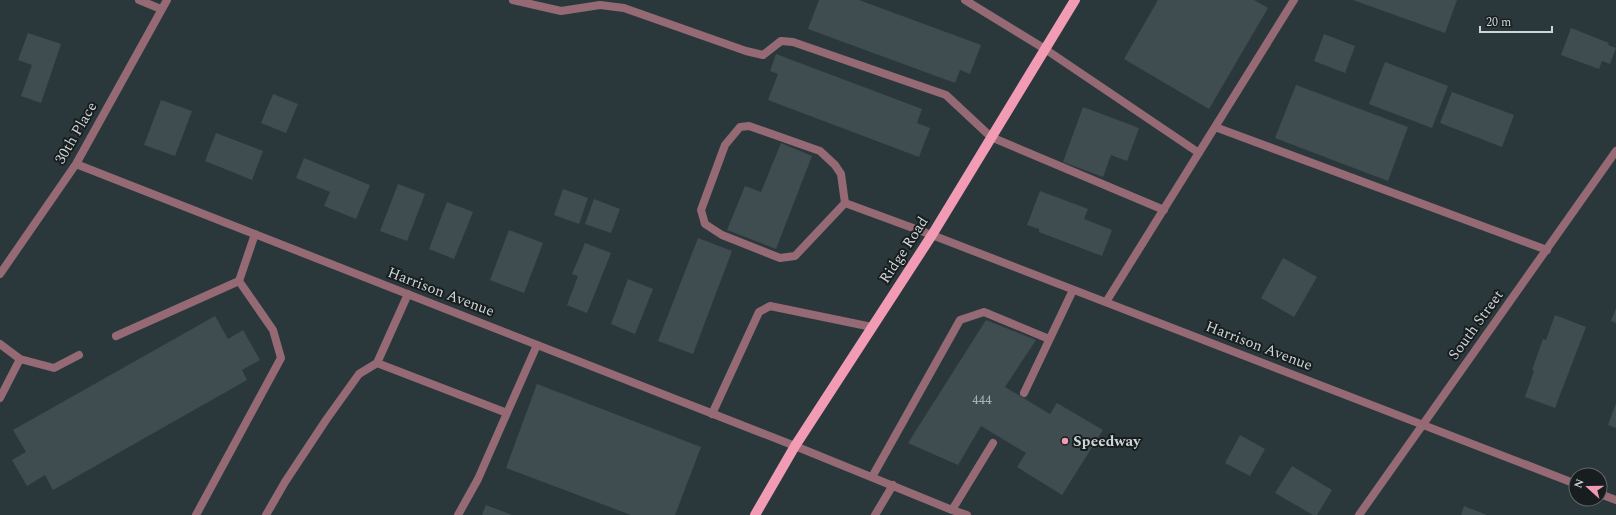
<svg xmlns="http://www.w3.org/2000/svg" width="1616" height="515" viewBox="0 0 1616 515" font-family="Spectral,serif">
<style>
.building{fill:#3f4d50}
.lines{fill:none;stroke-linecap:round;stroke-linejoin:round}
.lane{stroke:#956a75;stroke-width:8}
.street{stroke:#956a75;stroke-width:8}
.primary{stroke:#f29bb4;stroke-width:10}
.poi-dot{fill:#f19ab3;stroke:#181e20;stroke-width:1.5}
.labels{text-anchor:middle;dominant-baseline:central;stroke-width:4;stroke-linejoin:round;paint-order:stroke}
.number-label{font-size:13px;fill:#aab3b5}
.street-label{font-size:15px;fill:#cdd5d7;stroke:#181e20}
.poi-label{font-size:15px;font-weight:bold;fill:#cdd5d7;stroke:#181e20;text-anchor:start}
</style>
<rect width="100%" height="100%" fill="#2b383b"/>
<path class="building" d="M819 0H859L981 45 970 74 960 70 955 83 808 29Z
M1158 0H1254L1268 8 1209 109 1124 59Z
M1353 0H1457L1445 33Z
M1571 28 1609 43 1608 45 1616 48 1610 64 1602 61 1599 69 1561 55Z
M28 33 61 44 41 103 21 96 32 65 18 60Z
M1324 34 1355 46 1345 73 1314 61Z
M776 54 922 109 917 123 930 128 919 157 768 100 778 74 770 71Z
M1385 62 1448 86 1432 128 1369 104Z
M1296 85 1408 127 1388 181 1275 138Z
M1452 92 1514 115 1502 147 1440 123Z
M273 94 298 104 286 133 261 123Z
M161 100 192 111 175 156 144 145Z
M1083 107 1139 128 1127 161 1111 155 1103 177 1063 162Z
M216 133 263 151 252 180 205 161Z
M781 143 812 156 776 249 727 230 745 186 761 192Z
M304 158 370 185 356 219 324 206 330 192 296 178Z
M398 184 425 194 407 241 380 231Z
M563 189 588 198 579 224 554 215Z
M1040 191 1088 209 1084 219 1112 230 1102 256 1039 232V229L1027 225Z
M594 199 620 209 611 233 585 224Z
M447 202 473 212 454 259 429 249Z
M509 230 543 243 524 293 490 280Z
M698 238 732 251 693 354 658 341Z
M585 243 611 253 587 313 567 305 578 276 572 274Z
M1283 258 1317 277 1294 317 1261 298Z
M628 279 653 289 635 334 611 324Z
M1616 308V323L1611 321Z
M1555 315 1586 327 1555 408 1525 397 1534 371 1532 370 1543 339 1546 340Z
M215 316 228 339 243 330 260 360 242 370 247 380 53 490 45 475 27 486 12 460 26 452 13 430Z
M986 320 1036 340 1005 387 1050 414 1057 403 1103 430 1062 495 1017 467 1026 453 981 426 958 465 908 443Z
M537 384 701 447 675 515H631L506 468Z
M1616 403V428L1608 425Z
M1240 435 1265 449 1250 476 1225 463Z
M1292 466 1332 490 1317 515H1313L1275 493Z
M486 505 512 515H482Z
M1464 506 1487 515H1461Z"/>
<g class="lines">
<path class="lane" d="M513 0 561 11 600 5 624 8 746 51 763 55 781 41 793 42 946 95 991 137 1164 210
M965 0 1045 49 1199 153
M749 126 820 151 835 165 841 174 845 203 795 256 780 258 722 235 705 224 701 210 725 145 740 127Z
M1215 127 1547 250
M845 203 932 235
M408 294 377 363 507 413 537 345
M1106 302 1294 0
M116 336 239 281
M0 344 20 359 0 398
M20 359 54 368 79 355
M1024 393 1073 290
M712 414 759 312 770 306 872 327
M795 446 952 510 993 443
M872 477 960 320 984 312 1049 339
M952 510 967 515
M196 515 281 358 273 330 239 281 255 234
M266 515 285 482 326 420 359 374 377 363
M458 515 478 479 507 413
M875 515 893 485"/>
<path class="street" d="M139 0 161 9
M76 164 795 446
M932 235 1576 484
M0 274 76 164 167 0
M1600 494 1616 500
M1359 515 1616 151"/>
<path class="primary" d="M755 515 795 446 932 235 1075 0"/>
</g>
<circle class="poi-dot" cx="1065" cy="441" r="4"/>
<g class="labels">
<g class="number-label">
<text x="982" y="400">444</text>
</g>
<g class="street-label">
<text transform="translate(76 133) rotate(-60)">30th Place</text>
<text transform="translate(904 250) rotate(-57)">Ridge Road</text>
<text transform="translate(441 292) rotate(21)">Harrison Avenue</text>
<text transform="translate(1476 325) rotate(-54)">South Street</text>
<text transform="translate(1259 346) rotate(21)">Harrison Avenue</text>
</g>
<g class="poi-label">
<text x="1073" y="441">Speedway</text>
</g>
</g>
<g transform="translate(1588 487) rotate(291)"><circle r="19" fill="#181e20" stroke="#606769"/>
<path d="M0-3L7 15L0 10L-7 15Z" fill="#f19ab3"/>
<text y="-6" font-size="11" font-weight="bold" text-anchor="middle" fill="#cdd5d7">N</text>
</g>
<path d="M1480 26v6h72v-6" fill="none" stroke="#cdd5d7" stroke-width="2"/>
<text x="1486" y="26" font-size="12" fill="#cdd5d7" stroke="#181e20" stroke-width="3" paint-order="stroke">20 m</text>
</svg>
